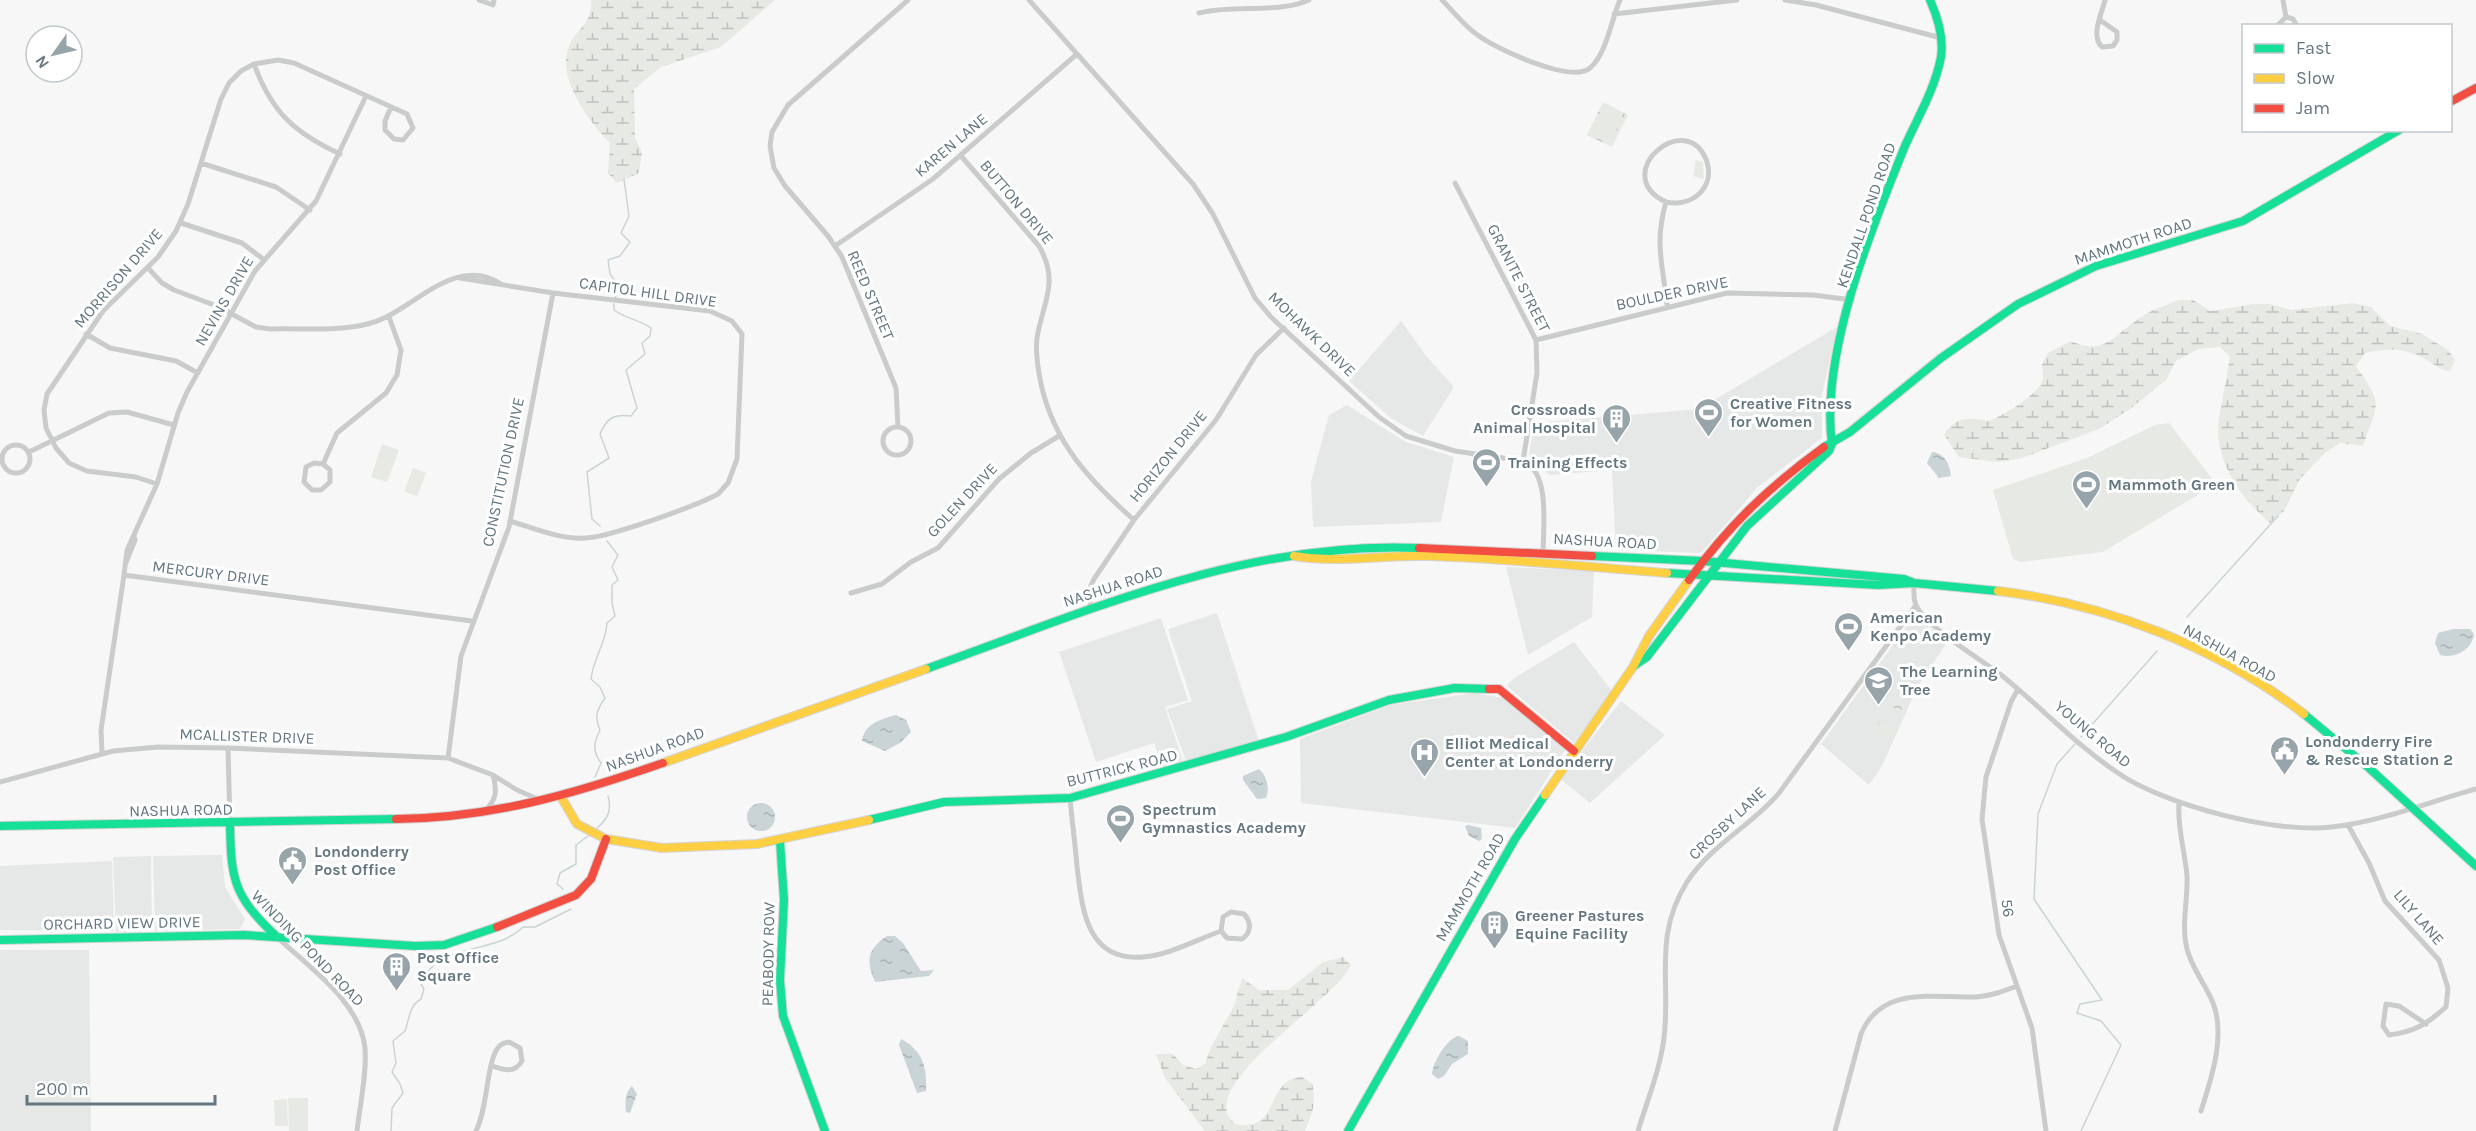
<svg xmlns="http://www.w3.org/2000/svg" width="2476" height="1131" viewBox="0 0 2476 1131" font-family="Karla,sans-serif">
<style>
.built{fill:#e6e8e7}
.forest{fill:url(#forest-crowns)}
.wetland{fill:url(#wetland-marsh)}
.pitch{fill:#e6e9e4}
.water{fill:url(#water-ripples)}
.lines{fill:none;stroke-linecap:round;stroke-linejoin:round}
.stream{stroke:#cad4d6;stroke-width:1.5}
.fast-casing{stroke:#d3d4d5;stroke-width:10}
.slow-casing{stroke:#d3d4d5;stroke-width:10}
.jam-casing{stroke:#d3d4d5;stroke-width:10}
.street{stroke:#cacccc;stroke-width:5}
.fast{stroke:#16e098;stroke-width:8}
.slow{stroke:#ffcf43;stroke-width:8}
.jam{stroke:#f24e42;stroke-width:8}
.labels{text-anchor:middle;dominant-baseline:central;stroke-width:6;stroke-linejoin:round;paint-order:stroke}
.street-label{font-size:16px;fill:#647780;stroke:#fff}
.poi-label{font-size:16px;font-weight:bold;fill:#647780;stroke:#fff;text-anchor:start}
</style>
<defs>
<pattern id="forest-crowns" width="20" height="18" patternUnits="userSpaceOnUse" patternTransform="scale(1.5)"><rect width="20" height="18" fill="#e6e9e4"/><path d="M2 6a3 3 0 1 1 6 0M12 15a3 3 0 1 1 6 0" fill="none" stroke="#bec2be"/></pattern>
<pattern id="wetland-marsh" width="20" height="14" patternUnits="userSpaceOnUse" patternTransform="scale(1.5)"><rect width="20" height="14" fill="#e6e9e4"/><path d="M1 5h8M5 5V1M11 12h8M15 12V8" fill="none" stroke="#bec2be"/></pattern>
<pattern id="water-ripples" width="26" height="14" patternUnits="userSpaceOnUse" patternTransform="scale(1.5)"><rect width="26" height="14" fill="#cad4d6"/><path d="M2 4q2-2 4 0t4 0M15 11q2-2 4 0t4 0" fill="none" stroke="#a8b1b3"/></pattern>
</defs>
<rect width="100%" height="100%" fill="#f7f7f7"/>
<path class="built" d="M1401 321 1427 357 1454 387 1423 436 1392 419 1349 381Z
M1837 327 1822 395V438L1758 487 1701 553 1616 550 1612 470 1550 475 1529 456 1534 423 1699 409Z
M1347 405 1406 442 1454 457 1441 522 1313 527 1311 481 1329 415Z
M1506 567 1594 571 1592 617 1528 655Z
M1217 613 1259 741 1186 761 1167 709 1192 701 1168 629Z
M1914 616 1948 641 1918 686 1882 766 1869 785 1821 744Z
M1161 618 1188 700 1165 707 1183 761 1163 768 1154 743 1096 762 1059 652Z
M1574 642 1612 691 1574 743 1507 686 1514 678Z
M1475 693 1503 698 1565 750 1515 828 1301 803 1300 739 1391 705Z
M1621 701 1665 735 1590 803 1560 779Z
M222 855 225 887 245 919 240 929 155 931 153 856Z
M151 856 152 931 116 932 113 857Z
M112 861 114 931 0 930V866Z
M0 950H89L91 1131H0Z"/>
<path class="forest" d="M1603 102 1628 115 1612 147 1587 135Z
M1696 160 1703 162 1704 179 1693 176Z
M1907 677 1915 683 1904 699 1907 701 1900 712 1893 707 1901 698 1895 693Z
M1880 721 1895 732 1889 740 1874 729Z"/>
<path class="wetland" d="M591 0H775L721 47 661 67 634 89 635 137 642 153 639 173 617 183 608 173 610 143C590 123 554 76 570 44 579 26 592 24 591 0Z
M2179 300H2193L2211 311 2254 304H2270L2291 310 2354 303 2371 307 2390 326 2422 334 2448 350 2455 360 2450 371C2438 370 2435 364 2425 359 2402 347 2390 348 2365 353L2356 366C2384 406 2378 402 2363 446L2340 443 2325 453 2300 479 2284 511 2270 523C2240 497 2213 460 2219 418 2222 397 2227 378 2230 357L2220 347 2198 349 2176 361 2166 380 2130 409 2099 429 2019 459 1998 462 1959 457 1944 435C1954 416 1971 417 1988 421 2004 416 2032 398 2041 384 2044 378 2043 371 2042 364L2048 353 2071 341C2104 356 2112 337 2137 320 2150 310 2164 306 2179 300Z
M1343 957 1351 965C1333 1002 1216 1071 1227 1113 1228 1117 1233 1121 1235 1124 1275 1131 1266 1097 1288 1081 1292 1079 1298 1078 1302 1076L1312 1084C1317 1102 1312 1114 1305 1131H1205L1165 1078 1156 1054H1173L1183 1065 1196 1069 1205 1064 1211 1047 1234 1006 1242 978 1259 990H1288L1323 962Z"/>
<path class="pitch" d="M1603 107 1623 117 1611 140 1592 130Z
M2169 423 2214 481V485L2103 552 2021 562 2013 559 1993 490 2087 458 2155 425Z
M382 444 399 450 387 482 371 477Z
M413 468 426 473 417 496 404 492Z
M288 1098H308V1131H289Z
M287 1099 288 1126H275L274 1100Z"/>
<path class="water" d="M1932 452C1945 453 1950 465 1951 476L1939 478 1927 463Z
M2453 629H2470L2474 634C2472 650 2455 659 2440 655L2435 643 2438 633Z
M896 715 906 720 911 732 900 743 885 751 862 741C864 724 881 719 896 715Z
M1259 769C1267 776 1270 788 1266 798L1257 799 1243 780V776Z
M747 817a14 14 0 1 1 28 0a14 14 0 1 1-28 0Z
M1468 825 1481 828 1482 839 1479 841 1469 836 1465 826Z
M887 936H895L903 943 921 971 934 970 929 976 875 982C865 960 868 949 887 936Z
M1459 1036 1468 1041V1054L1452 1064 1444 1076 1438 1079 1432 1074C1433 1062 1447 1038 1459 1036Z
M901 1039C924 1051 927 1069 926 1091L917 1093 899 1045Z
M632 1086 637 1094 630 1113 626 1112C625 1102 625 1093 632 1086Z"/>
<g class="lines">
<path class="stream" d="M615 299 619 286 610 274 608 260 620 256 630 242 621 233 629 216 624 179
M600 526 592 519 587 472 609 458 600 434C607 418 613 414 631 416L637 408 626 370 645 354 642 343 650 336 651 328C638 319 626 319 614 310V304
M2187 617 2278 516
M2081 737 2157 651
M2075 744 2057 764 2038 814 2034 899 2102 1000 2080 1004 2077 1013 2101 1021 2121 1045 2081 1131
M595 777 601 763C592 751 594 742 600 730 594 717 597 709 605 698L600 687 591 679C593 659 606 643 607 623L615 616 612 603V585L618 580 612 567 618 555 607 541
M597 828C608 819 612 810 608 796
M563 889 557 884 560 873 576 864V845L588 836
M391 1131 392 1108 403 1093 400 1084 392 1072 396 1063 393 1041 405 1031C410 1018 408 1007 421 999L424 989 421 984C439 939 493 957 523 927H535L571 909"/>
<defs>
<path id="fast" d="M1832 444C1820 355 1871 229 1905 146 1918 117 1935 89 1941 57 1944 37 1938 18 1930 0
M1824 447 1850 432 1941 358 2018 304 2096 266 2243 221 2399 130
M1592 556 1703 561 1904 579 1914 583 1998 591
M1667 573 1878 585 1914 583
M1634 666 1647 657 1747 526 1829 451 1832 444
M926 669C1085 612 1247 540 1419 548
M2304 714 2369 768 2476 866
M869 820 944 802 1070 798 1286 737 1389 700 1455 688 1489 689
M230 824C231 881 234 896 276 936
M0 826 396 819
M780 841 784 900 780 980 783 1016 825 1131
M0 940 244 935 415 946 444 945 497 927
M1348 1131 1515 839 1545 795"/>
<path id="slow" d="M1294 556C1335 563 1383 555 1426 556 1506 558 1587 567 1667 573
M1998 591C2108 604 2217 647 2304 714
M663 763 926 669
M1545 795 1633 667 1649 636 1689 580
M561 797 577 824 606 839 662 848 757 844 869 820"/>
<path id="jam" d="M2450 102 2476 88
M1419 548 1592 556
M1689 580C1729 525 1769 487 1824 447
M1489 689H1499L1574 751
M396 819C491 818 574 794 663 763
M497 927 576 895 591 879 606 839"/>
</defs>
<use href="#fast" class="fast-casing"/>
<use href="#slow" class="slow-casing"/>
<use href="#jam" class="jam-casing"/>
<path class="street" d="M479 0 493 5 494 0
M1029 0 1193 184 1213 214 1255 298 1271 317 1379 417 1406 436 1455 451 1523 461C1551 472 1543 529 1543 555
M1442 0C1454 12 1465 27 1479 36 1497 49 1571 84 1590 68 1607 53 1611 20 1620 0
M1785 0 1816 5 1941 38
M2283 0 2286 17
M1199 13C1234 4 1278 14 1309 0
M1614 14 1737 0
M2100 20 2117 32V40L2113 46 2102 47C2090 36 2102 13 2105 0
M2277 26 2286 17 2293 19 2297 26
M254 64C272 113 295 133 340 154
M961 156 1039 246C1060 283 1043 301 1037 338 1035 353 1038 369 1041 384 1054 443 1090 481 1134 520
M201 163 276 187 310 210
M1455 183 1536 340 1537 373 1523 461
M1666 202C1607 174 1688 106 1707 162 1715 188 1691 208 1666 202 1654 244 1663 264 1667 305
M181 223 242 243 263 259
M835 246 933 179 1077 54
M148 268 162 283 174 290 217 306 256 327 270 329C302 328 340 332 371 323 412 312 454 253 501 284
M460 278 553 293 710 311 732 321 742 334 737 459 728 483 718 494C696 506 610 537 586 538 561 540 533 528 510 521
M86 334 110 348 176 361 198 373
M1536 340 1727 293 1813 295 1852 300
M883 441a14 14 0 1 1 28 0a14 14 0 1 1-28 0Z
M898 427 896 388 842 257 828 236 785 186 774 168 770 146 772 132 788 105 908 0
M2 459a14 14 0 1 1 28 0a14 14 0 1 1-28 0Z
M29 452 109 413 127 412 174 425
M323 464 330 470V482L321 490H312L304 482 306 467 314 463 323 464 337 433 386 393 397 375 401 350 389 317
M157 484 136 477 87 471 69 463 56 448 46 428 44 410 47 394 103 311 158 257 176 231 188 204 221 99 229 83 241 71 254 64 278 60 294 63 407 114 413 128 403 140 394 139 385 130V121L391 107
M125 565 135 540 134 536
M124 575 127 550 157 484 178 413 187 392 255 271 316 201 366 96
M1914 583C1914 590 1913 599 1916 605 1925 626 1980 659 2000 674 2040 706 2076 745 2118 773 2164 805 2276 834 2331 827 2380 822 2429 802 2476 789
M851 593 882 584 911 562 938 548 999 479 1031 453 1059 436
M1091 609 1089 590 1094 579 1134 520 1216 420 1256 355 1284 328
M2018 689 2011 702 1986 777 1982 819 1999 935 2032 1028 2046 1131
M228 748 230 824
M102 752 101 730 124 575 472 621
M448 758 461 656 509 527 553 293
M0 782 113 751 158 747 228 748 448 758 493 775 517 790 540 800
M1070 798C1072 821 1075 843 1077 866 1082 908 1086 962 1143 957 1169 955 1196 940 1221 931L1227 938 1242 939C1251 933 1252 923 1244 914L1231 912 1223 917 1221 931
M2179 803C2177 828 2185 851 2187 876 2188 900 2181 926 2187 949 2192 969 2206 985 2213 1003 2226 1036 2211 1080 2201 1111
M485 811C497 799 497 791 493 775
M2348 825 2369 863 2385 901 2439 960 2448 988 2446 1007C2427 1024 2414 1032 2389 1035L2383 1026 2386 1004 2399 1006 2426 1024
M277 937C308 967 360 1001 365 1048 367 1074 360 1104 357 1131
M476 1131C488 1107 486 1067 497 1049 500 1044 504 1043 509 1042L520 1048 522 1061C514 1074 504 1070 492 1066
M1638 1131C1647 1101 1660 1070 1664 1038 1671 981 1653 936 1687 882 1711 845 1751 826 1779 793L1916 605
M1835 1131 1861 1034C1881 985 1934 998 1976 997 1991 996 2004 991 2017 986"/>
<use href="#fast" class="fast"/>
<use href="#slow" class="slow"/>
<use href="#jam" class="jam"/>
</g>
<defs>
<symbol id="stadium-pin" viewBox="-11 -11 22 30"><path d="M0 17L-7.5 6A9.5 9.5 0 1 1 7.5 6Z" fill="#97a4aa" stroke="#fff"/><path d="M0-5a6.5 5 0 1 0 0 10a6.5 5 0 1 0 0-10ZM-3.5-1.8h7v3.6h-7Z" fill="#fff"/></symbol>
<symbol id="building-pin" viewBox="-11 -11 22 30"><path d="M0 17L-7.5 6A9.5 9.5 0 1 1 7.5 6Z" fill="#97a4aa" stroke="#fff"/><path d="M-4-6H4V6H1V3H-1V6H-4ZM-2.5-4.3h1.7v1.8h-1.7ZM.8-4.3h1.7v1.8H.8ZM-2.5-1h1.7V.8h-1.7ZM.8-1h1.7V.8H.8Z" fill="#fff"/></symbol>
<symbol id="school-pin" viewBox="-11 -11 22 30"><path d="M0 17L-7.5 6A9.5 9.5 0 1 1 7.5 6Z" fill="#97a4aa" stroke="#fff"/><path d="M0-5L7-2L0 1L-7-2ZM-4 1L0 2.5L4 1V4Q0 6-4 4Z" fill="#fff"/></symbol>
<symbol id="civic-pin" viewBox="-11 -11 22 30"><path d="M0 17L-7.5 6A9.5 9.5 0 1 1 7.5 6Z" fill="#97a4aa" stroke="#fff"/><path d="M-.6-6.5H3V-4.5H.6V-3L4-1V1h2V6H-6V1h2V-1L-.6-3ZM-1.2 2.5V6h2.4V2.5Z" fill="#fff"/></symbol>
<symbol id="hospital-pin" viewBox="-11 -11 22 30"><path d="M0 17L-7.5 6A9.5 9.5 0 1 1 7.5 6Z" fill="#97a4aa" stroke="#fff"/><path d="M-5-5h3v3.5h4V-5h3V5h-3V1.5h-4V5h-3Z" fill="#fff"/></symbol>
</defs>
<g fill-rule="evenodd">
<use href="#stadium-pin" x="1692" y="396" width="33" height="45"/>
<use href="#building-pin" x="1600" y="402" width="33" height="45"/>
<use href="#stadium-pin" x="1470" y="446" width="33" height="45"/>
<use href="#stadium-pin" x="2070" y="468" width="33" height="45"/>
<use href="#stadium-pin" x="1832" y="610" width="33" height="45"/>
<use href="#school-pin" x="1862" y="664" width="33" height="45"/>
<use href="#civic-pin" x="2268" y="734" width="33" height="45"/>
<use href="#hospital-pin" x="1408" y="736" width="33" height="45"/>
<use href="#stadium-pin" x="1104" y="802" width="33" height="45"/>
<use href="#civic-pin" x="276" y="844" width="33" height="45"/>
<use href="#building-pin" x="1478" y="908" width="33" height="45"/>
<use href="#building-pin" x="380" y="950" width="33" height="45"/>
</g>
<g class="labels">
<g class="street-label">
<text transform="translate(951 145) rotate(-40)">KAREN LANE</text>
<text transform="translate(1017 202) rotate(50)">BUTTON DRIVE</text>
<text transform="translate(1866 215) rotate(-71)">KENDALL POND ROAD</text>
<text transform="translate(2133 241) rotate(-18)">MAMMOTH ROAD</text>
<text transform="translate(118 278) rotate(-49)">MORRISON DRIVE</text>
<text transform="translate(1519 278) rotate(63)">GRANITE STREET</text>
<text transform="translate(648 292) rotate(8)">CAPITOL HILL DRIVE</text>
<text transform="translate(1672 293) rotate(-12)">BOULDER DRIVE</text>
<text transform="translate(871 295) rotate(67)">REED STREET</text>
<text transform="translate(224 301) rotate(-60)">NEVINS DRIVE</text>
<text transform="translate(1312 334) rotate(44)">MOHAWK DRIVE</text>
<text transform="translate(1168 456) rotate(-51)">HORIZON DRIVE</text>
<text transform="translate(503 472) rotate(-78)">CONSTITUTION DRIVE</text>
<text transform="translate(962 500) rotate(-47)">GOLEN DRIVE</text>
<text transform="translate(1605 541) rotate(3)">NASHUA ROAD</text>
<text transform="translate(211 573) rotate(7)">MERCURY DRIVE</text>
<text transform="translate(1113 586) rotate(-18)">NASHUA ROAD</text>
<text transform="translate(2230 653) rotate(29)">NASHUA ROAD</text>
<text transform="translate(2093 734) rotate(40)">YOUNG ROAD</text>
<text transform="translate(247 736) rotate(2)">MCALLISTER DRIVE</text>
<text transform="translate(655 749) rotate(-20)">NASHUA ROAD</text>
<text transform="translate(1122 768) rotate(-14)">BUTTRICK ROAD</text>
<text transform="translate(181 810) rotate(-1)">NASHUA ROAD</text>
<text transform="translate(1727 823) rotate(-43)">CROSBY LANE</text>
<text transform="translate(1470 887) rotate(-60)">MAMMOTH ROAD</text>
<text transform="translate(2008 908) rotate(81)">56</text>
<text transform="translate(2419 917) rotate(49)">LILY LANE</text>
<text transform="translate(122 923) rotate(-1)">ORCHARD VIEW DRIVE</text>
<text transform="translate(308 948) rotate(46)">WINDING POND ROAD</text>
<text transform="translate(768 954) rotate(-89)">PEABODY ROW</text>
</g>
<g class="poi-label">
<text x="1730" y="403">Creative Fitness<tspan x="1730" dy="18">for Women</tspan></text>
<text x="1596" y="409" text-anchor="end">Crossroads<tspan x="1596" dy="18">Animal Hospital</tspan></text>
<text x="1508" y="462">Training Effects</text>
<text x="2108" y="484">Mammoth Green</text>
<text x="1870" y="617">American<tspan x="1870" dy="18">Kenpo Academy</tspan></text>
<text x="1900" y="671">The Learning<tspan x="1900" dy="18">Tree</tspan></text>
<text x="2305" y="741">Londonderry Fire<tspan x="2305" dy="18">&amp; Rescue Station 2</tspan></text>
<text x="1445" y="743">Elliot Medical<tspan x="1445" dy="18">Center at Londonderry</tspan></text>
<text x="1142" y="809">Spectrum<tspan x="1142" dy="18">Gymnastics Academy</tspan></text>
<text x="314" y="851">Londonderry<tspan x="314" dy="18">Post Office</tspan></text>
<text x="1515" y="915">Greener Pastures<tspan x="1515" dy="18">Equine Facility</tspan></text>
<text x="417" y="957">Post Office<tspan x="417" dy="18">Square</tspan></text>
</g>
</g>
<rect x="2242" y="24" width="210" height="108" fill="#ffffff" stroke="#c1c9cc" stroke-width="1.5"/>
<rect x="2254" y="44" width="30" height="9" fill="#16e098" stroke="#c1c9cc" stroke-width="1.5"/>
<text x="2296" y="54" font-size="18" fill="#647780">Fast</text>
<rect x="2254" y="74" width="30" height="9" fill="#ffcf43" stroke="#c1c9cc" stroke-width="1.5"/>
<text x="2296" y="84" font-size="18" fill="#647780">Slow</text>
<rect x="2254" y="104" width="30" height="9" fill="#f24e42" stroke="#c1c9cc" stroke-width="1.5"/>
<text x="2296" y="114" font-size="18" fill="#647780">Jam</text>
<g transform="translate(54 54) rotate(236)"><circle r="28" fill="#ffffff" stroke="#c1c9cc" stroke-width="1.5"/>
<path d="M0-4.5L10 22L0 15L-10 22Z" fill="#97a4aa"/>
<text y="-9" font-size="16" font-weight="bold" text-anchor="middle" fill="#647780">N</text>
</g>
<path d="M27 1095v9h188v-9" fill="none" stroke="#647780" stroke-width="3"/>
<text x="36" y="1095" font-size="18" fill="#647780" stroke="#ffffff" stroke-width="4.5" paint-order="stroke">200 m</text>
</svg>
